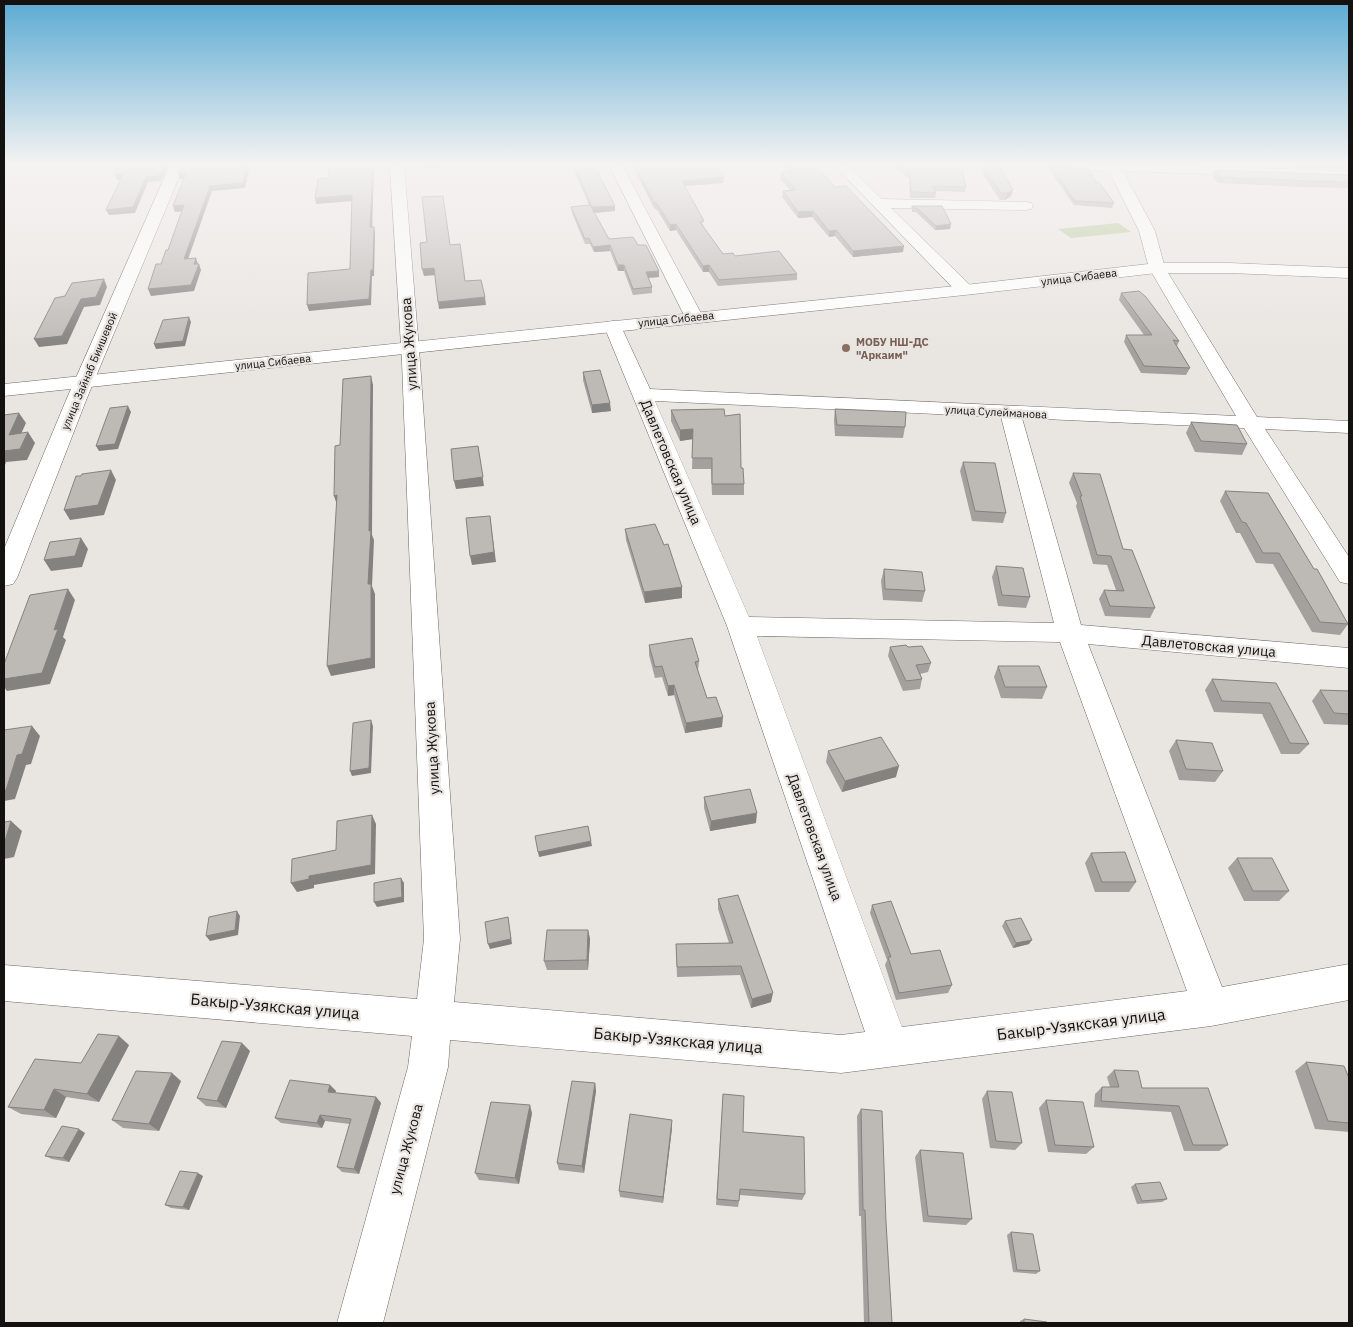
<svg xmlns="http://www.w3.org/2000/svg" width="1353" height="1327" viewBox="0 0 1353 1327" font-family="'IBM Plex Sans',sans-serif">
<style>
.green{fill:#b2c691}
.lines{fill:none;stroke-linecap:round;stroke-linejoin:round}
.minor-casing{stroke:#6b6865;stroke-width:1}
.major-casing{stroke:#6b6865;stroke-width:1}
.minor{fill:#fff;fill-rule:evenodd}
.major{fill:#fff;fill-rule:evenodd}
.wall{fill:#a3a09d}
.shaded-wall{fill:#84827f}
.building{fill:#bdbab6;stroke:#84827f}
.education-dot{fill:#8d6e63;stroke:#e9e5e1;stroke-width:2}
.labels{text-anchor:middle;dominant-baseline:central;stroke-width:4.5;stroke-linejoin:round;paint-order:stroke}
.far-street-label{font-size:11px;fill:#131211;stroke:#e9e5e1}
.far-education-label{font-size:11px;font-weight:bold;fill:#785e54;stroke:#e9e5e1;text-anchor:start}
.street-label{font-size:14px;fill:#131211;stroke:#e9e5e1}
.near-street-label{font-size:16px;fill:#131211;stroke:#e9e5e1}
</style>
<rect width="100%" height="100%" fill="#e9e5e1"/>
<path class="green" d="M1118 223 1131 232 1071 238 1058 229Z"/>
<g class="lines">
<defs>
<path id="minor" d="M170 165H184L87 398 17 578 13 584 4 586V549L67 398Z
M390 165H404L420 362 460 939 454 1002 841 1035 865 1032 727 626 604 326 607 322 613 321 619 322 650 389 1236 416 1149 268 1139 231 1109 171 1056 169 1049 165H1160L1349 171V179L1123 171 1155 231 1165 268 1257 417 1349 421V433L1265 429 1349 557V584L1340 582 1244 428 1022 418 1081 625 1349 648V668L1088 644 1222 987 1349 964V1000L1211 1026 841 1073 450 1040 448 1067 383 1323H337L408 1067 412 1036 4 1001V965L417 999 424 939 402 362ZM655 401 1001 417 1054 623 749 617ZM757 636 1060 642 1187 991 902 1027Z
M609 165H622L703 317 700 321 694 322 688 321 685 317Z
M834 165H847L882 199 1026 202 1031 203 1033 206 1031 209 1026 210 891 208 971 286 973 290 971 294H959Z"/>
<path id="major" d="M1157 263H1229L1349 268V278L1229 273H1157L965 295 4 396V384L965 285Z"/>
</defs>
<use href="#minor" class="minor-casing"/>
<use href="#major" class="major-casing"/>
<use href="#minor" class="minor"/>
<use href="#major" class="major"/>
</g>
<path class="wall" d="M572 165H594L615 206V211L594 213 609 239 638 245 659 277 648 278 652 287V293L633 295 624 271H618L610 251 594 252 590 244H585L572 213 571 207 589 205Z
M632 165H714L724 177 723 183 685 186 704 227 723 254 735 256 797 274V280L718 286 709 272H703L676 230 670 231 658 211 654 208Z
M782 165H815L835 187 903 252 853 257 835 236 829 237 812 217 798 218 782 197 783 191H791L780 179 781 173H788Z
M893 165H961L966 187 965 192 935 191 936 193 935 198H910L909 179Z
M977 165H999L1011 196 1005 200H1000Z
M1046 165H1053L1057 167 1114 203 1112 208 1074 205Z
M1205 165H1349V169Z
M1214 170 1349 175V188L1304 187 1218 183 1212 176Z
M912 206H942L950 229 935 230 916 212H912Z
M1121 293 1179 341 1177 346 1190 368 1186 375 1141 373 1124 342 1126 335H1144L1119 300Z
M583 372 611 411 592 413 583 380Z
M835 409 905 427 903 438 835 436 834 420Z
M671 410 725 416 741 468 744 484V495H712L711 469H692L693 439 680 441 671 421Z
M1191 422 1247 444 1242 455 1195 452 1186 433Z
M963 462 1006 513 1003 523 972 521 960 471Z
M1073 473 1123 549 1155 608 1150 618 1105 616 1099 599 1104 590H1116L1107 565 1093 564 1076 506 1077 503 1069 483Z
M1225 491 1348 624 1340 635 1312 632 1273 564 1256 563 1240 533H1236L1220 501Z
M625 529 682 587V598L645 603 626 540Z
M996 566 1030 597 1026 608 998 606 992 577Z
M884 569 925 591 922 602 883 600 881 581Z
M649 645 699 661 698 671 707 698 722 727 685 733 674 695 668 696 662 677 655 678 649 655Z
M890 647H908L931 663 928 672 920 674 922 679 920 689 903 691 888 656Z
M998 666 1047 687 1042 699 1001 698 994 677Z
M1212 679 1276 683 1309 744 1299 754H1281L1262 714 1214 712 1205 690Z
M1320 690 1349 691V725L1324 724 1312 701Z
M1176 740 1223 771 1215 782 1179 780 1169 751Z
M828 751 896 777 842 792 826 762Z
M704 797 756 823 710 831 704 808Z
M1091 853 1136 882 1129 892H1095L1085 863Z
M1237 858 1289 891 1279 901H1244L1228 868Z
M718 899 771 1002 751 1008 740 975 677 977 676 944 729 943 718 909Z
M872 905 911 954 952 985 948 993 896 1000 885 965 887 960 870 913Z
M1005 921 1029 944 1013 948 1002 926Z
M588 930 590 939 588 970H547L544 961Z
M129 1045 99 1102 66 1097 56 1118 21 1114 8 1107 81 1063Z
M250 1051 226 1108 206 1106 197 1098Z
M1306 1062 1349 1078V1132L1315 1129 1295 1071Z
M1114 1070 1142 1088H1208L1228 1145 1219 1151H1184L1171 1112 1094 1107 1095 1094 1102 1087H1110L1107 1077Z
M181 1081 159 1131 123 1128 112 1120Z
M595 1083 596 1091 584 1173 559 1170 557 1163Z
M330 1085 336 1091 335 1093 376 1097 381 1103 359 1174 342 1172 337 1167 350 1124 325 1121 322 1128 281 1123 275 1118Z
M987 1091 1022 1143 1015 1150 990 1148 982 1099Z
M723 1094 743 1132 805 1194 802 1200 740 1195 738 1207 716 1205Z
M1046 1100 1094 1147 1086 1154 1048 1152 1039 1108Z
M861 1109 886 1222 892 1323H864L861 1216H859L857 1116Z
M532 1113 519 1184 479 1180 475 1173Z
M672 1128 663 1203 620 1197 619 1191Z
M85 1133 69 1162 52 1159 45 1156Z
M920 1150 972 1219 966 1225 923 1222 915 1157Z
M203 1176 189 1210 171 1208 165 1205Z
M1135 1184 1167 1199 1162 1202 1137 1204 1131 1187Z
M1011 1232 1040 1271 1036 1274 1013 1272 1007 1235Z
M1024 1319 1048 1323H1020V1321Z"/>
<path class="shaded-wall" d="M165 165H169L161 181 148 182 135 213 109 215 106 210 146 177Z
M247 165H250L245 188 212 191 186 265 184 259 210 186Z
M373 165 374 170 372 233 370 227Z
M424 165H445V167L424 168Z
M186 173 188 179H180L178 174Z
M115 174H123L126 179 117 180Z
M724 177 723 183 682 186V181Z
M1013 190 1011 196 1005 200 1007 193Z
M352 195 353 201 316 204 315 198Z
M184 205 186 211 175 212 173 206Z
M615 206V211L593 213 592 207Z
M813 211 812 217 798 218V212Z
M676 224V230L670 231V225Z
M951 224 950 229 935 230 936 226Z
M374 227 375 233 374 276H372L371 305 309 311 307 305 371 270Z
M836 230 835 236 829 237V231Z
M610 245V251L594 252 593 247Z
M904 246 903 252 853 257V251Z
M196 258 198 264H194Z
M199 264 201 270 194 291 151 296 148 289Z
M618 265H624V271H618Z
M709 265V272H703V266Z
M434 268 436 275 424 276 422 269Z
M659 271V277L646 278V272Z
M104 279 107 287 100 305 84 307 67 344 39 347 34 339Z
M485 297 486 305 439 309 438 302Z
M189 317 191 322 185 346 156 349 154 344Z
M371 376 373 385 372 535 374 540 372 586 375 594V668L331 676 327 666 368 584Z
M610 403 611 411 592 413V405Z
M128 406 131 412 118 449 99 451 96 446Z
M19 413 26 423 16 445 9 435Z
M693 429V439L680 441V430Z
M28 432 35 443 27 460 6 462 4 468V451Z
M478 446 484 486 456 489 454 481Z
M111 470 116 480 104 515 70 520 64 510Z
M337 495V505L334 496Z
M490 516 496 562 472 565 470 556Z
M81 538 88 549 82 567 51 571 44 560Z
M682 587V598L645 603 644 592Z
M68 589 75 600 63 637 66 640 50 684 7 691 4 687V679L54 630Z
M674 685V695L668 696V686Z
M723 717 722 727 685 733 686 723Z
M371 720 373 726 371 773 352 776 350 771Z
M32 726 40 736 31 764 26 765 15 799 4 801V790L17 755Z
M899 766 896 777 842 792 845 781Z
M757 813 756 823 710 831 711 821Z
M372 815 376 824 375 874 314 885V888L297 892 291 883 309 876Z
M11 821 22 831 14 857 4 859V844Z
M591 841 592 846 539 857 538 852Z
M401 878 404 883V902L377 907 374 902Z
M237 911 240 916 238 935 210 941 206 936Z
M508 917 512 944 490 949 488 944Z
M588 930 590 939 588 970 587 960Z
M1032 940 1029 944 1013 948 1016 943Z
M773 993 771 1002 751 1008 752 999Z
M119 1036 129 1045 99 1102 87 1094Z
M242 1043 250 1051 226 1108 217 1101Z
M172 1073 181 1081 159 1131 149 1124Z
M595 1083 596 1091 584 1173 582 1166Z
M330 1085 336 1091 333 1098 328 1092Z
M54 1089 66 1097 56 1118 44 1110Z
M376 1097 381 1103 359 1174 354 1169Z
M530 1105 532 1113 519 1184 515 1178Z
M320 1115 325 1121 322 1128 317 1123Z
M672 1120V1128L663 1203V1197Z
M79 1129 85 1133 69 1162 63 1158Z
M198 1173 203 1176 189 1210 183 1207Z"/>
<path class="building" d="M120 165H165L159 176 146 177 133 207 106 210 123 174H115Z
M182 165H247L243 183 210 186 184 259 196 258 194 264H199L191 285 148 289 156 264H161L166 250H168L184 205 173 206 186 173 178 174Z
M328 165H373L370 227H374L373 270H371L369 299 307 305 308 273 350 269 352 195 315 198 318 179 329 178Z
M573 165H594L615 206 592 207Z
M634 165H714L724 177 682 181 704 221 700 222 723 254 733 253 735 256 779 251 797 274 719 280 709 265 703 266 676 224 670 225 658 205 654 202Z
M786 165H815L835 187 846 186 904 246 853 251 836 230 829 231 813 211 798 212 783 191 796 190 781 173 792 172Z
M900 165H961L966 187 933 186 936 193 911 192 910 173Z
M983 165H999L1013 190 1007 193H1001Z
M1050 165H1053L1057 167 1088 168 1096 182H1099L1114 203 1075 201Z
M1214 170 1349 175V182L1307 181 1220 177Z
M443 196 450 245 460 244 465 281 481 280 485 297 438 302 434 268 422 269 420 243 427 242 422 197Z
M590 205 609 239 633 237 638 245H646L659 271 646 272 652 287 633 289 624 265H618L610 245 593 247 589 238 585 239 571 207Z
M912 206H942L951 224 936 226 917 208H912Z
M104 279 96 297 81 299 62 336 34 339 55 298 65 296 72 283Z
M1139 291 1146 297 1179 341 1173 340 1190 368 1144 366 1126 335H1152L1121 293Z
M189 317 183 341 154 344 163 320Z
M600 370 610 403 592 405 583 372Z
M371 376 369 531 371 530 368 584H371V658L327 666 337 495 334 496 335 446 340 445 343 379Z
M128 406 115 444 96 446 110 408Z
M724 409 725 416 740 414 741 468H743L744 484H712V458H692L693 429 680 430 671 410Z
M835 409 906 412 905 427 837 425Z
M19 413 9 435 28 432 20 449 4 451V415Z
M1191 422 1237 425 1247 444 1201 441Z
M478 446 483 477 454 481 451 449Z
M963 462 995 463 1006 513 975 511Z
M111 470 98 505 64 510 76 476H81L82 474Z
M1073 473 1100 474 1123 549 1132 550 1155 608 1110 606 1104 590 1124 591 1111 556 1097 555 1080 496H1082Z
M1225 491 1268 493 1314 569H1317L1348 624 1320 622 1279 553H1263L1246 523 1242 522Z
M490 516 494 552 470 556 466 518Z
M655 524 664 545 668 544 682 587 644 592 625 529Z
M81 538 75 556 44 560 50 542Z
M996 566 1023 568 1030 597 1002 595Z
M884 569 922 572 925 591 885 589Z
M68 589 54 630 58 629 42 673 4 679V664L30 595Z
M692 638 699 661 695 662 707 698 716 697 723 717 686 723 674 685 668 686 662 666 655 667 649 645Z
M906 645 908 647 922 646 931 663 916 665 922 679 906 681 890 647Z
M998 666H1039L1047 687H1005Z
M1212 679 1276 683 1309 744 1290 743 1270 703 1222 701Z
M1320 690 1349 691V714L1334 713Z
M371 720 369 768 350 771 353 723Z
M32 726 22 754 17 755 6 790H4V730Z
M881 737 899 766 845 781 828 751Z
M1176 740 1212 743 1223 771 1186 769Z
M750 789 757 813 711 821 704 797Z
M372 815 371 865 309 876V879L291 883 292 859 336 850 337 821Z
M11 821 4 844V822Z
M588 826 591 841 538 852 535 836Z
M1125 852 1136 882H1102L1091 853Z
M1237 858H1272L1289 891H1253Z
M401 878 402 897 374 902V883Z
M738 895 773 993 752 999 741 966 677 967 676 944 733 943 718 899Z
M891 901 911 954 940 950 952 985 899 993 888 957H891L872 905Z
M237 911 235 930 206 936 209 917Z
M508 917 511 939 488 944 485 922Z
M1021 918 1032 940 1016 943 1005 921Z
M547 930H588L587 960 544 961Z
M98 1034 119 1036 87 1094 54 1089 44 1110 8 1107 35 1059 81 1063Z
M222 1041 242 1043 217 1101 197 1098Z
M1306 1062 1344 1066 1349 1078V1123L1328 1121Z
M1114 1070 1138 1071 1142 1088H1208L1228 1145H1193L1179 1106 1101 1101 1102 1087H1119Z
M136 1071 172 1073 149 1124 112 1120Z
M290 1080 330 1085 328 1092 376 1097 354 1169 337 1167 351 1119 320 1115 317 1123 275 1118Z
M572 1081 595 1083 582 1166 557 1163Z
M987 1091 1012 1092 1022 1143 996 1141Z
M723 1094 744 1096 743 1132 804 1137 805 1194 740 1189 739 1201 717 1199Z
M1046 1100 1083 1102 1094 1147 1055 1145Z
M491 1102 530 1105 515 1178 475 1173Z
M861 1109 882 1111 886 1222 892 1323H869L865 1210H863Z
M630 1114 672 1120 663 1197 619 1191Z
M62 1126 79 1129 63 1158 45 1156Z
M920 1150 963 1153 972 1219 928 1216Z
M180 1171 198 1173 183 1207 165 1205Z
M1160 1182 1167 1199 1142 1201 1135 1184Z
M1011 1232 1033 1234 1040 1271 1017 1270Z
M1024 1319 1047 1322 1048 1323H1024Z"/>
<linearGradient id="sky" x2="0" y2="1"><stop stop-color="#5baad3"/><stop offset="0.47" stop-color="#f5f3f2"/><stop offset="1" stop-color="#f5f3f2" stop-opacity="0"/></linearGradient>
<rect width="1353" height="350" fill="url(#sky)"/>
<circle class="education-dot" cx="846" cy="348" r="5"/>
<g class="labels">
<g class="far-street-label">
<text transform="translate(1079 277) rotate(-7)">улица Сибаева</text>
<text transform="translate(676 319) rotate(-6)">улица Сибаева</text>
<text transform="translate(273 362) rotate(-6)">улица Сибаева</text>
<text transform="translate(89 371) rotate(-67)">улица Зайнаб Биишевой</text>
<text transform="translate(996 412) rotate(3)">улица Сулейманова</text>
</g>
<g class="far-education-label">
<text x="856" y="342">МОБУ НШ-ДС<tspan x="856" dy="13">"Аркаим"</tspan></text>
</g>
<g class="street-label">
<text transform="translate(409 344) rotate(-94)">улица Жукова</text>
<text transform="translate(671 462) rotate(67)">Давлетовская улица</text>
<text transform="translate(1209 646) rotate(5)">Давлетовская улица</text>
<text transform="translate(432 748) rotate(-93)">улица Жукова</text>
<text transform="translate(815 837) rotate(70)">Давлетовская улица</text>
<text transform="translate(406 1149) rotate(-75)">улица Жукова</text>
</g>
<g class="near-street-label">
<text transform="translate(275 1006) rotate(5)">Бакыр-Узякская улица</text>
<text transform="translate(1081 1024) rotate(-7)">Бакыр-Узякская улица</text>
<text transform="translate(678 1040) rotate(5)">Бакыр-Узякская улица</text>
</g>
</g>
<rect width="1353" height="1327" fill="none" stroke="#131211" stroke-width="10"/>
</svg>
